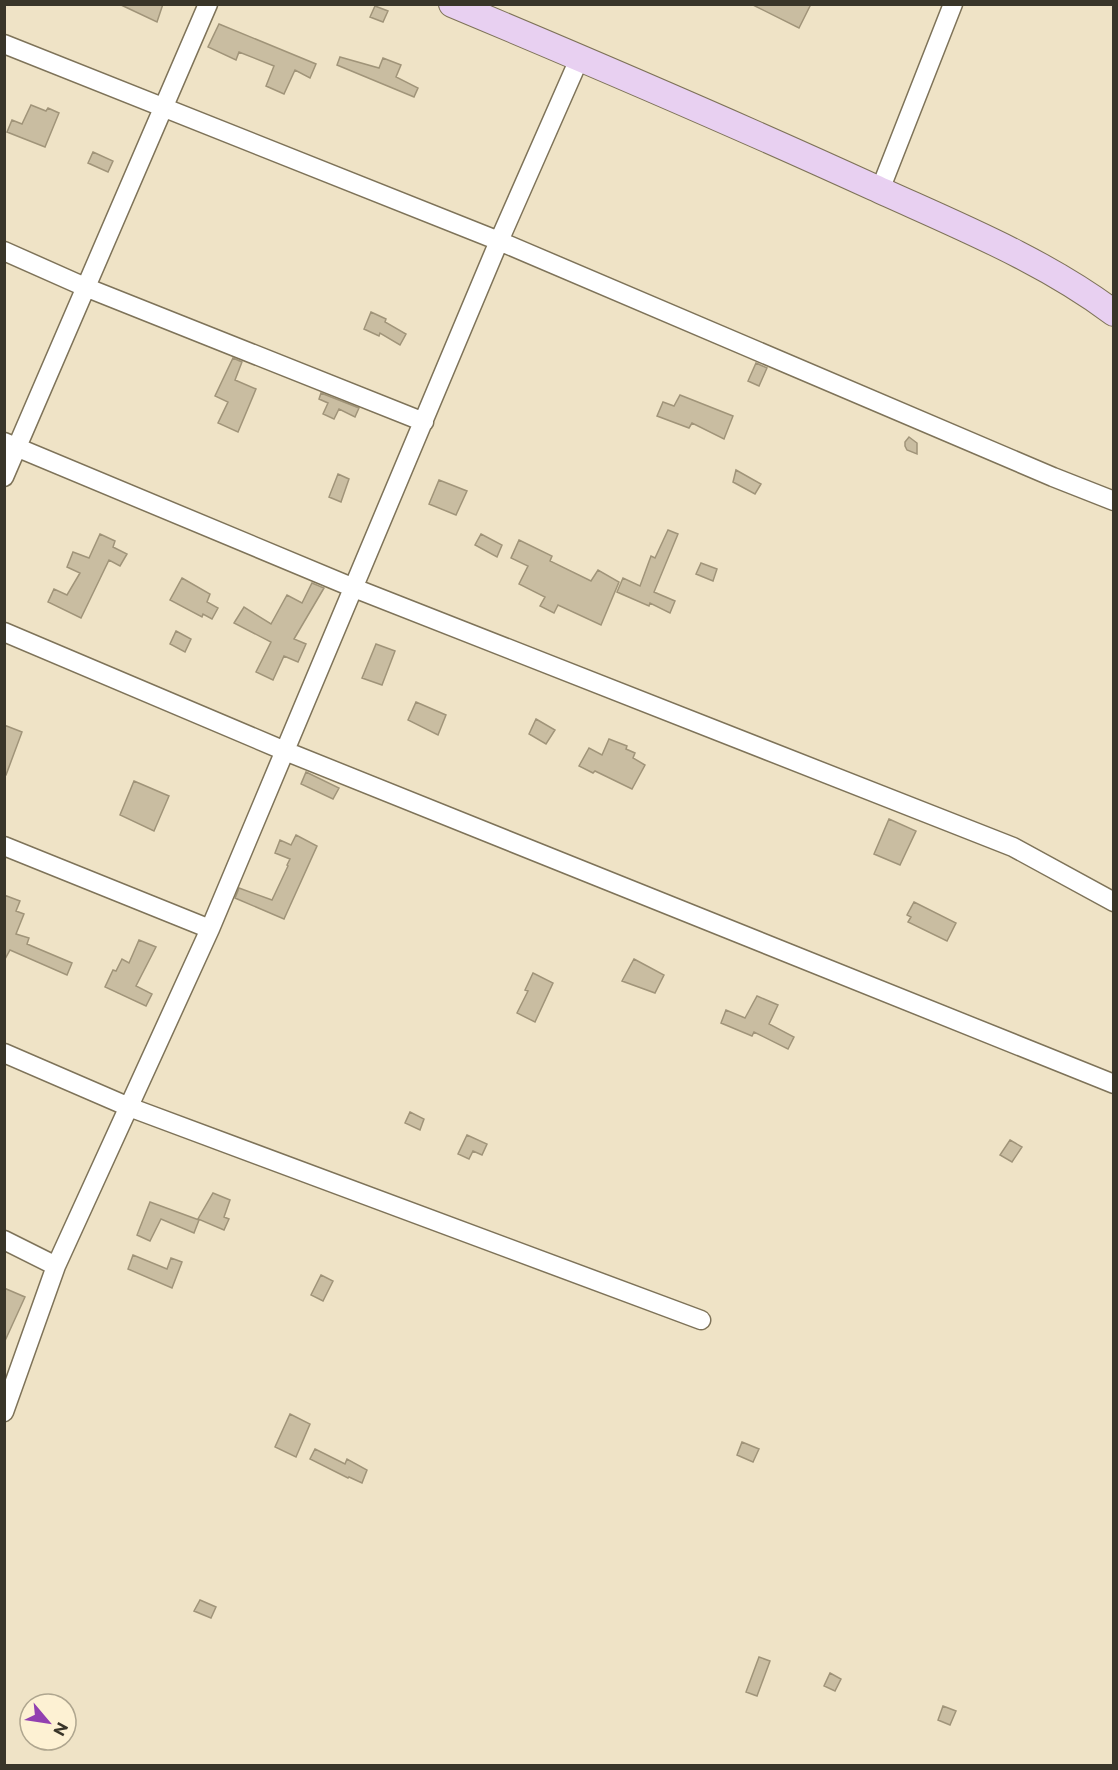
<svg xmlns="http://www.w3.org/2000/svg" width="1118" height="1770" viewBox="0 0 1118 1770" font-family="Montserrat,sans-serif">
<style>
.building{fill:#c9bda1;stroke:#a09479;stroke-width:1.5}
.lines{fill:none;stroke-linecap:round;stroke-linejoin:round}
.street-casing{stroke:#7e7359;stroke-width:21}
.secondary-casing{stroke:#7e7359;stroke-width:28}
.street{stroke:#fff;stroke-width:18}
.secondary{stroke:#e8d0f1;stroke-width:26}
</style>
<rect width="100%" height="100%" fill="#efe3c6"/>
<path class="building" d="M119 4H163L157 22Z
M751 4H811L799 28Z
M375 6 388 11 383 22 370 17Z
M219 24 316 64 310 78 295 70 284 94 266 86 274 66 239 52 236 60 208 47Z
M340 57 379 68 383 58 401 65 396 77 418 88 414 97 337 65Z
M31 105 46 111 48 108 59 113 45 147 7 132 12 120 22 124Z
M93 152 113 161 108 172 88 163Z
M371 312 386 319 385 322 406 334 400 345 380 333 379 336 364 329Z
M233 358 242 362 235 380 256 389 238 432 218 423 228 402 215 396Z
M756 363 767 368 759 386 748 381Z
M321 393 359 408 355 417 339 409 334 419 323 414 328 403 319 399Z
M680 395 733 416 724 439 692 423 689 428 657 416 663 402 674 406Z
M909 437 917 443V454L907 450 905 446V442Z
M736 470 761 484 755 494 733 482Z
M338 474 349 479 341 502 329 497Z
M439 480 467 491 456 515 429 504Z
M668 530 678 534 654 592 675 601 670 613 650 603 649 606 617 592 623 578 640 586 651 556 655 558Z
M100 534 115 541 113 547 127 554 120 566 109 560 81 618 48 602 54 589 67 595 80 573 67 567 73 552 89 558Z
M481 534 502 545 497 557 475 545Z
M519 540 552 556 550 561 591 581 598 570 619 582 601 625 558 605 554 613 540 606 545 597 519 584 528 566 511 558Z
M701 563 717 569 713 581 696 574Z
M182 578 210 594 207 602 218 608 212 619 203 614 202 617 170 600Z
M312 583 324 588 294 639 306 644 298 662 284 656 273 680 256 672 271 642 234 623 244 607 271 624 287 595 302 603Z
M176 631 191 639 185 652 170 644Z
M376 644 395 651 382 685 362 678Z
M416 702 446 715 438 735 408 720Z
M536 719 555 730 546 744 529 734Z
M4 725 22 732 6 775H4Z
M609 739 627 746 626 749 635 753 633 758 645 765 632 789 595 771 593 773 579 766 589 748 602 755Z
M306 772 339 788 333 799 301 784Z
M134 781 169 796 154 831 120 815Z
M889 819 916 831 900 865 874 854Z
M296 835 317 846 284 919 235 898 239 888 272 900 288 866 287 865 290 859 275 853 280 840 291 845Z
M4 895 20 901 16 911 24 914 16 934 29 938 27 944 72 963 67 975 10 950 4 961Z
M914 902 956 923 947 941 908 922 911 917 907 915Z
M139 940 156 947 136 986 152 994 146 1006 105 987 113 970 116 971 122 959 129 963Z
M634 959 664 975 655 993 622 981Z
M533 973 553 983 535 1022 517 1013 528 991 525 990Z
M757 996 778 1005 769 1024 794 1037 788 1049 754 1032 752 1036 721 1023 726 1010 745 1018Z
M410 1112 424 1119 420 1130 405 1123Z
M467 1135 487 1144 482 1155 473 1151 469 1159 458 1154Z
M1010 1140 1022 1147 1012 1162 1000 1155Z
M213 1193 230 1200 224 1217 229 1219 224 1230 198 1219Z
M150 1202 199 1220 194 1233 161 1219 150 1241 137 1235Z
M133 1255 167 1269 171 1258 182 1262 172 1288 128 1269Z
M321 1275 333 1281 323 1301 311 1295Z
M4 1288 25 1297 4 1343Z
M290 1414 310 1424 296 1457 275 1447Z
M742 1442 759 1449 753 1462 737 1455Z
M315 1449 345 1464 347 1459 367 1470 362 1483 349 1477 348 1478 310 1459Z
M200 1600 216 1607 211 1618 194 1611Z
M759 1657 770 1661 757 1696 746 1692Z
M830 1673 841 1679 835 1691 824 1686Z
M943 1706 956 1711 950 1725 938 1720Z"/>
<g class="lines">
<defs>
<path id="street" d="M4 44 499 241 1053 477 1114 501
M880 190 953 4
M4 251 85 287 424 422
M4 442 354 588 1013 847 1114 902
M4 477 208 4
M4 632 285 751 1114 1084
M4 846 210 929
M4 1053 129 1107 701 1320
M4 1240 56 1266
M4 1412 56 1266 210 929 499 241 580 57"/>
<path id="secondary" d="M452 4C593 63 733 123 873 187 954 224 1042 259 1114 313"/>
</defs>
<use href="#street" class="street-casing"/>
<use href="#secondary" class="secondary-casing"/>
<use href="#street" class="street"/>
<use href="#secondary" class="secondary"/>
</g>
<rect width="1118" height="1770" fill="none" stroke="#393529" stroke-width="12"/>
<g transform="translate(48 1722) rotate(119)"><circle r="28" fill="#fdf1d3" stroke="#afa68f" stroke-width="1.5"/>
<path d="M0-4.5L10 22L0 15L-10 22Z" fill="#9240b0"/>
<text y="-9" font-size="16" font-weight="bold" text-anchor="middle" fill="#393529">N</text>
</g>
</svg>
